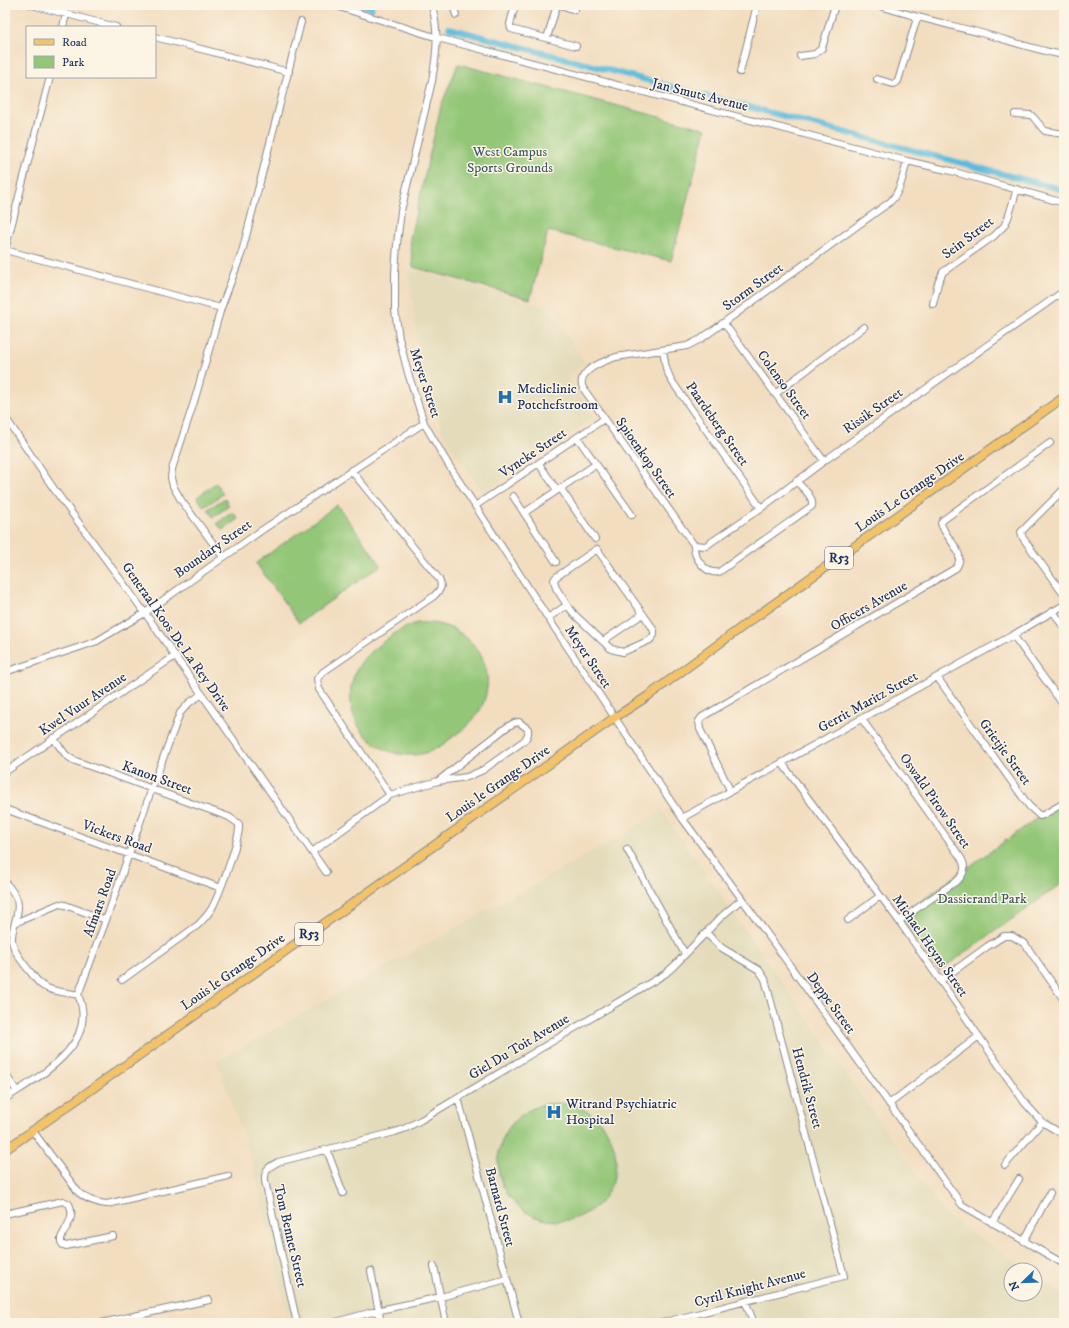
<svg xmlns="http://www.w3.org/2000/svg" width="1069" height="1328" viewBox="0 0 1069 1328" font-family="'IM FELL DW Pica',serif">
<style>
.built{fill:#e3dbba}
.green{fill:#93c677;stroke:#577a6a}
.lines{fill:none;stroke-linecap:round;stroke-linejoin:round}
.canal{stroke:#5dbcdc;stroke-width:6}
.minor-casing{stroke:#86868e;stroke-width:8}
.major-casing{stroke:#86868e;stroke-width:10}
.minor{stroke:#fff;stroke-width:6}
.major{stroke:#f2c36a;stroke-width:8}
.labels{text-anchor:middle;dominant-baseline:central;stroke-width:3;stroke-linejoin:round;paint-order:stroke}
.shield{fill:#fcf5e5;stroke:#5e6a86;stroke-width:1}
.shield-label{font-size:13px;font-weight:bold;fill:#1b2f5e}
.street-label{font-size:14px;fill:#1b2f5e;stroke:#fcf5e5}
.park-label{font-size:14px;fill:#3f5c66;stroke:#fcf5e5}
.poi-label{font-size:14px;fill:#1b2f5e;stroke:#fcf5e5;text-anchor:start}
</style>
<rect width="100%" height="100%" fill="#fcf5e5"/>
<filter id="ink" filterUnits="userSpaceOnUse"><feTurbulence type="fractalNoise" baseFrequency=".025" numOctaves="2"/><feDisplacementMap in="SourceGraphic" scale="8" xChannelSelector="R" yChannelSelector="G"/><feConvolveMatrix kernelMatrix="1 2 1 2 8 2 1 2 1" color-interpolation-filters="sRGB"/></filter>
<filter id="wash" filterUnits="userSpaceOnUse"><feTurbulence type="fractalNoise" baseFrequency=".012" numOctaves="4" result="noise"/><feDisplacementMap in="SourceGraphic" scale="16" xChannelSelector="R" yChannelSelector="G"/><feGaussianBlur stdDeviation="0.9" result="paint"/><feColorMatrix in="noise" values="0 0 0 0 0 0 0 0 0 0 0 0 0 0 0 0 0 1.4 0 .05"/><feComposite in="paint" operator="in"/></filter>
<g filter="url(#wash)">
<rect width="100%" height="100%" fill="#f2ddbf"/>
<path class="built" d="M409 268 549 308 585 363 566 377 594 417 482 493 444 435 421 370Z
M661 810 946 1216 1028 1270H1011V1294H1035V1274L1064 1294V1323H279L287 1314 253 1164 217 1061 628 832Z"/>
<path class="green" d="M458 64 706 129 671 261 548 231 530 299 413 267 410 238 441 106Z
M216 483 223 494 204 507 197 497Z
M225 498 229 506 213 517 208 509Z
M337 505 381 565 299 623 256 563Z
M233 512 238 519 222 530 217 523Z
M417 623C465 618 503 663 481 708 475 720 465 728 454 736 442 746 430 754 414 755 397 756 382 750 369 739 347 719 344 683 363 660 369 652 376 647 383 642 394 633 404 627 417 623Z
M1064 799V882L939 971 900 916Z
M498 1162a59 59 0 1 1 118 0a59 59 0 1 1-118 0Z"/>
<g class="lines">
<path class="canal" d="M361 5 372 8
M449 28 1064 190"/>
</g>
</g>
<g filter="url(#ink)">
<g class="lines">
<defs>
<path id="minor" d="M32 5 116 27
M333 5 438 38 907 161 951 171 1064 203
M432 5C439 35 437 51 432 81L401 211 397 244 395 273V310L399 338 408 373 424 423 448 464 548 618 682 818 742 899 962 1205 1064 1264
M453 5 456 15
M515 5 510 24 511 29 576 46
M561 5 575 10
M877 5C911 16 946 24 981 33 1008 40 1035 50 1064 55
M63 27 66 14
M155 37 289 72
M547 38 557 5
M800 56 815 54 822 48 835 5
M740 72 757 5
M50 77 5 250 221 308
M877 79 893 84 896 83 898 81 917 18
M1015 114 1031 115 1034 118 1043 129 1045 131 1064 134
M933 304 938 283 943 272 994 236 1004 226 1008 218 1017 189
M724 323 824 461
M663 350 666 368 671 380 761 508
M775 394 864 327
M5 417 54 489 145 613 326 872
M577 437 632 515
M539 464 557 490
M561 489 595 539
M1064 489 1021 532 1023 538 1064 595
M513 496 556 562
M475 506 604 419
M524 513 596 464
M694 545 583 388C575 371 604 361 616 357L687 346 701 339 890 202C901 191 903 175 907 161
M694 545 706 546 710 543 761 508 824 461 1064 291
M694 545C693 557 706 575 719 572L812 506C814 496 802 488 796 481
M223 557 181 500 173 486 171 478 172 469 194 402 221 308 242 252 301 22
M1053 611 1064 628
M548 618 567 605 575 615 611 649 623 652 650 640 654 635V631L650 624 597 549 556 577 554 580 556 588 567 605
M1013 635 1064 706
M603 641 643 614
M5 672 83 646 97 641 112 632 145 613 262 530 424 423
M937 677 1029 806 1040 816 1043 815 1064 803
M1056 695 1064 690
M861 718 961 858C966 867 965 873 958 880L899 921
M53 738 66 755 73 760 229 817 239 824C241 837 219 895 212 908 208 915 203 920 198 925L122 980
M782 763 899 921 1025 1103 1042 1122 1064 1135
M5 772 175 656
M730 790 700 729 699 721 702 717 956 568C968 552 944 538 941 523L943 520 1050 443
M390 795 438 781 467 777 483 770 525 740 528 734V729L519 722 514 723 507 727 438 781
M5 809 221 888
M682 818 1013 635 1064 605
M627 849 685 954
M312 852 390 795 319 689 317 679 323 672 434 596C440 590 443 587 439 579L351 470
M5 882C9 887 15 893 17 900 21 913 11 927 12 940 13 954 31 972 39 983 49 992 65 992 78 995
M848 920 880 896
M15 923 59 904 65 905 106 920
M940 981 988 946 1004 936H1012L1025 944 1064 1000
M5 1074 17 1091
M458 1098 519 1323
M5 1099C39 1076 100 1045 78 995L106 920 152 788 180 713 189 703 202 694
M889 1104 979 1036
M32 1130 79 1193C88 1200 96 1203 107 1204L228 1176
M327 1150 343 1193
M1005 1165 1042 1122
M5 1214 63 1201 69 1204C76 1216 66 1227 61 1238V1242L63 1245 66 1246 113 1236
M992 1223 1019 1179
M1024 1241 1050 1193
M434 1266 446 1323
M371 1271 381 1323
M745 1301 754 1323
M101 1323 209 1300
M297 1323 265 1181C264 1169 269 1167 278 1162L395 1132 404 1129 421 1120 665 974 674 966 722 916 742 899
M332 1323 380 1310 441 1297 507 1279
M661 1323 844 1276 765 979 759 970 722 948 706 933"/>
<path id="major" d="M5 1150 85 1094 215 1001 614 718 648 696 750 621 1064 397"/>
</defs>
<use href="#minor" class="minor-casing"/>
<use href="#major" class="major-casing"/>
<use href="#minor" class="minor"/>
<use href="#major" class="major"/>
</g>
</g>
<defs>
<symbol id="hospital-bare" viewBox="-9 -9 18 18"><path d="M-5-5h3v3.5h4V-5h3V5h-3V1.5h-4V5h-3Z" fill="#1f6fb2" stroke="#fcf5e5" stroke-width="2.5" paint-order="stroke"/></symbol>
</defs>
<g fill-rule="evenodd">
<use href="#hospital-bare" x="494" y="386" width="22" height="22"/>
<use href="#hospital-bare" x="543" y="1101" width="22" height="22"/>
</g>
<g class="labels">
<g class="shield">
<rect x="825" y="547" width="28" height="22" rx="3"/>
<rect x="295" y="923" width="28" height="22" rx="3"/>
</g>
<g class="shield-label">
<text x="839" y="558">R53</text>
<text x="309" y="934">R53</text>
</g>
<g class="street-label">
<text transform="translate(700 95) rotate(14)">Jan Smuts Avenue</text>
<text transform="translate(968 238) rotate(-37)">Sein Street</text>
<text transform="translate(753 287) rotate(-36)">Storm Street</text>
<text transform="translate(425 383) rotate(72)">Meyer Street</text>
<text transform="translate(784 385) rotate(54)">Colenso Street</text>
<text transform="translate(873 411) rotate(-35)">Rissik Street</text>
<text transform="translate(717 424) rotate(55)">Paardeberg Street</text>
<text transform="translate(533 453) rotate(-34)">Vyncke Street</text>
<text transform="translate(646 458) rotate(55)">Spioenkop Street</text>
<text transform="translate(910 492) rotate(-35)">Louis Le Grange Drive</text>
<text transform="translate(213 549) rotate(-35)">Boundary Street</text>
<text transform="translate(869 606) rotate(-30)">Officers Avenue</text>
<text transform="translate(176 637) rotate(55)">Generaal Koos De La Rey Drive</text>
<text transform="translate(588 657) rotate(56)">Meyer Street</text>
<text transform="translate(868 702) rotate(-29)">Gerrit Maritz Street</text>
<text transform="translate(83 704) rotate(-34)">Kwel Vuur Avenue</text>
<text transform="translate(1005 752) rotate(54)">Grietjie Street</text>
<text transform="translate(157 778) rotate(20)">Kanon Street</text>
<text transform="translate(498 784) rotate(-35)">Louis le Grange Drive</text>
<text transform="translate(935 801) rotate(55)">Oswald Pirow Street</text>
<text transform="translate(117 837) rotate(20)">Vickers Road</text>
<text transform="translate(100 903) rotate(-70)">Afmars Road</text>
<text transform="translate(930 946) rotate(55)">Michael Heyns Street</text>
<text transform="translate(233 972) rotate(-35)">Louis le Grange Drive</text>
<text transform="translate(831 1003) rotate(54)">Deppe Street</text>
<text transform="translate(519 1047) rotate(-31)">Giel Du Toit Avenue</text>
<text transform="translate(807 1088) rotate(75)">Hendrik Street</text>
<text transform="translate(500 1207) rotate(75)">Barnard Street</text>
<text transform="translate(290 1236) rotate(77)">Tom Bennet Street</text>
<text transform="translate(750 1288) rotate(-15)">Cyril Knight Avenue</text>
</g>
<g class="park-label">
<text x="510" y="152">West Campus<tspan x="510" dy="16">Sports Grounds</tspan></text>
<text x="982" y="899">Dassierand Park</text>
</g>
<g class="poi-label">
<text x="517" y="389">Mediclinic<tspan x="517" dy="16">Potchefstroom</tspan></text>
<text x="566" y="1104">Witrand Psychiatric<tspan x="566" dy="16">Hospital</tspan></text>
</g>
</g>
<rect width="1069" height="1328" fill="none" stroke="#fcf5e5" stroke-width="20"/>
<rect x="26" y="26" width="130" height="52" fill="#fcf5e5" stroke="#a2a6af"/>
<rect x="34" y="39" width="20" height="6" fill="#f2c36a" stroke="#a2a6af"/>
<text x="62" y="46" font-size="12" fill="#1b2f5e">Road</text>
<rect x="34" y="56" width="20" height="12" fill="#93c677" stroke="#a2a6af"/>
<text x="62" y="66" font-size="12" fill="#1b2f5e">Park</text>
<g transform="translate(1023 1282) rotate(247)"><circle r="19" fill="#fcf5e5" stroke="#a2a6af"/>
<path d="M0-3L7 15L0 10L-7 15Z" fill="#1f6fb2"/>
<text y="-6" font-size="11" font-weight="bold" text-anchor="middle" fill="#1b2f5e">N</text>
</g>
</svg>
